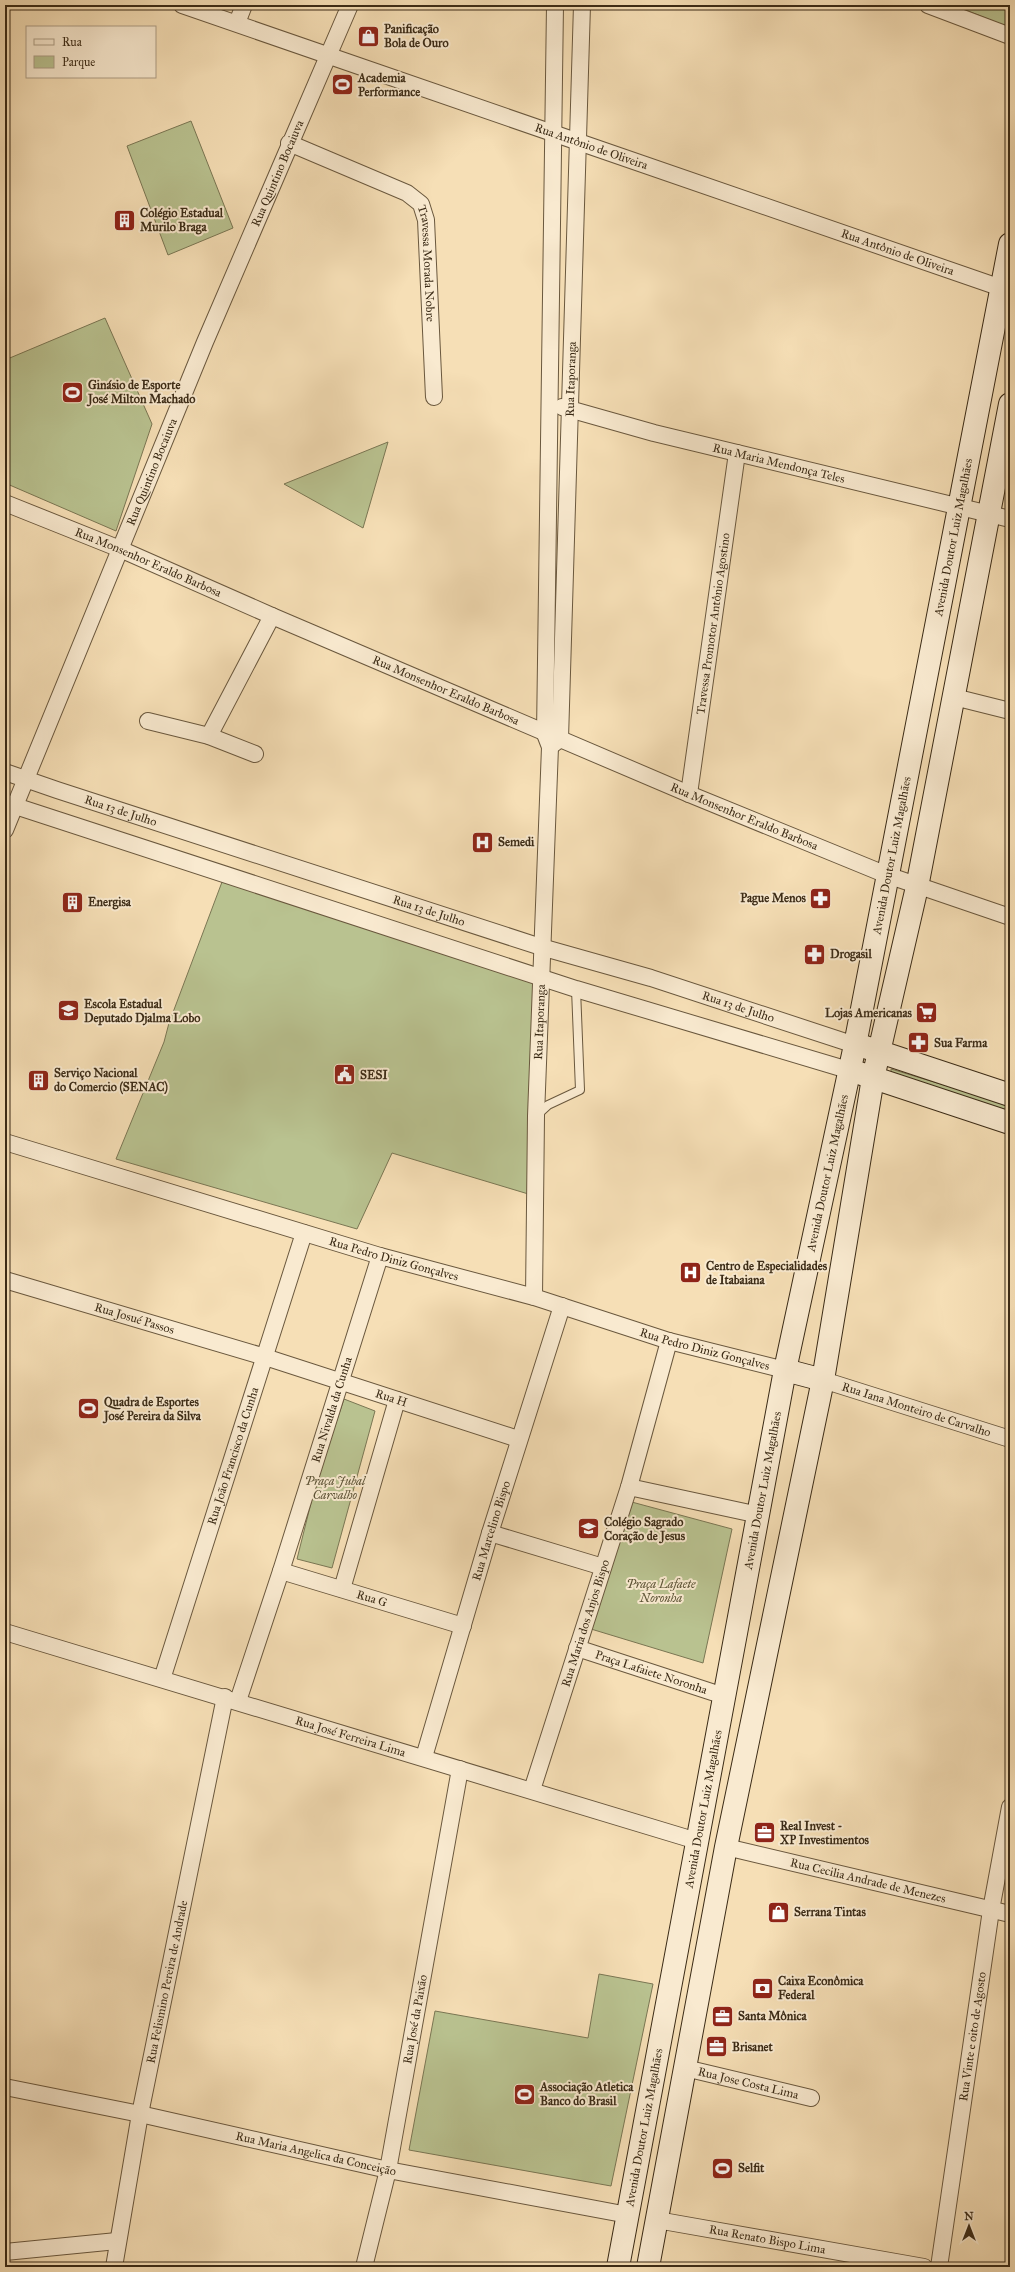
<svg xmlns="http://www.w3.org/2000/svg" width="1015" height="2272" viewBox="0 0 1015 2272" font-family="'IM FELL Great Primer',serif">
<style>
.green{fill:#b9c290;stroke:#7a7653}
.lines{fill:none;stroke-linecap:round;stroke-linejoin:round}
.lane-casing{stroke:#6a583e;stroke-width:10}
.street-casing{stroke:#6a583e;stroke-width:18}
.secondary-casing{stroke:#3b2b16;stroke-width:24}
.lane{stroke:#f9ead0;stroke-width:8}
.street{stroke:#f9ead0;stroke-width:16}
.secondary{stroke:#f9ead0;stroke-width:22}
.labels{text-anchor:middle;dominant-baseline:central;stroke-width:4;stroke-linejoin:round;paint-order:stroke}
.poi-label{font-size:12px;font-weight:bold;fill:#3b2b16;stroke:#f9ead0;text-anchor:start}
.street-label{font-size:12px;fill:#3b2b16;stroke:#f9ead0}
.park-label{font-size:12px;font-style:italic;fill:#5a5134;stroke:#f9ead0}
</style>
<rect width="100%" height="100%" fill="#f6dfb6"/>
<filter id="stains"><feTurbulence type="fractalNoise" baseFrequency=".005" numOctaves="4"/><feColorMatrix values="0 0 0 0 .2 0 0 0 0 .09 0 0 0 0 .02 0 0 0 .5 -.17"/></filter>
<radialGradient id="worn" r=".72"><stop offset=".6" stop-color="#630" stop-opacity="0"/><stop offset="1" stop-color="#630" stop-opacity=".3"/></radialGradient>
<path class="green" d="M953 5H1010V26L1008 27Z
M191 121 233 228 168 255 127 146Z
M105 318 152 424 116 531 5 483V360Z
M388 442 363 528 284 484Z
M225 874 541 976 535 1196 392 1153 357 1229 116 1159 164 1042 169 1023Z
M891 1069 1010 1105V1115L891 1077Z
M344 1399 375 1411 332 1568 297 1559 316 1483Z
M628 1501 732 1529 703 1663 591 1629Z
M599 1974 653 1984 611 2186 409 2150 435 2011 588 2038Z"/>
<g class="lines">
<defs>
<path id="lane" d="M537 1115 548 1105 580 1090 576 989"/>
<g id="street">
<path id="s1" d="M182 5 1010 291"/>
<path d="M928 5 1010 36"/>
<path d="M237 23 244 5"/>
<path id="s2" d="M289 143 407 193 421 204 426 220 434 397"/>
<path id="s3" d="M562 407 654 433 1010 519"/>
<path id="s4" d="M5 503 120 549 272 616 689 794 887 875 1010 917"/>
<path d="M954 697 1010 711"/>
<path d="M148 721 209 736 255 754"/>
<path d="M209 736 272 616"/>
<path id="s5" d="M552 745 560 739 582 5"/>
<path id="s6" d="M5 772 57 790 541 947 651 978 855 1045"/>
<path id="s7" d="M689 794 737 453"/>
<path d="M6 803 576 989 848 1070"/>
<path id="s8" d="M5 830 205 342 350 5"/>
<path id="s9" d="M5 1142 380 1256 534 1297 669 1341 785 1370"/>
<path id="s10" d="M5 1280 265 1357 518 1439"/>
<path id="s11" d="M534 1297 536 1116 550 747 545 734 555 5"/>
<path id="s12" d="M823 1380 1010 1439"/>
<path d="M629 1487 759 1515"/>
<path d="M490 1533 603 1567"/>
<path id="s13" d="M281 1571 463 1626"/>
<path d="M342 1589 397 1400"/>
<path id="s14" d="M5 1632 697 1841"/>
<path id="s15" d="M577 1648 724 1696"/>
<path id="s16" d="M162 1679 304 1233"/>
<path id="s17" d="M238 1701 281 1571 380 1256"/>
<path id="s18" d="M424 1757 490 1533 562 1306"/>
<path id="s19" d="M532 1790 629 1487 669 1341"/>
<path id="s20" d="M726 1847 1010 1914"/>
<path id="s21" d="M685 2068 811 2098"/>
<path id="s22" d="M5 2087 140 2114 388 2170 628 2215"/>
<path id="s23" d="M657 2220 924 2267"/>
<path d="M5 2252 117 2241"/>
<path id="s24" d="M114 2267 140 2114 225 1697"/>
<path id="s25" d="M364 2267 388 2170 460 1769"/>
<path id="s26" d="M939 2267 991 1910 1010 1807"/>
</g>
<g id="secondary">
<path d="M865 1047 1010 1095"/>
<path d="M859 1073 1010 1123"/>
<path d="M785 1370 823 1380"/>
<path id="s27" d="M618 2267 785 1370 855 1045 1010 244"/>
<path d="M648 2267 726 1847 823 1380 873 1078 917 887 1010 404"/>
</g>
</defs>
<use href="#lane" class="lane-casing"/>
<use href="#street" class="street-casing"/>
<use href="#secondary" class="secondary-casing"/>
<use href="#lane" class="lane"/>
<use href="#street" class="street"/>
<use href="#secondary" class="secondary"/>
</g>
<defs>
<symbol id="shop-square" viewBox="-11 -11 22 22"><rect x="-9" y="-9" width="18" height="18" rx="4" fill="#8f2418" stroke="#f9ead0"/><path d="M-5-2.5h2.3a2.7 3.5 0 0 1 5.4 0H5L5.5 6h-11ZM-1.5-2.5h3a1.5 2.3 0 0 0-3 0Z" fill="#fff"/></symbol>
<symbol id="stadium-square" viewBox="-11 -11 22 22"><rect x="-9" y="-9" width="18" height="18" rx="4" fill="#8f2418" stroke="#f9ead0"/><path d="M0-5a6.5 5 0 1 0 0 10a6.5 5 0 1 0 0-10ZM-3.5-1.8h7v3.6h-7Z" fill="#fff"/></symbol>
<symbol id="building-square" viewBox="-11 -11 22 22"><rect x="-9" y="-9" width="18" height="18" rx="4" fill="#8f2418" stroke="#f9ead0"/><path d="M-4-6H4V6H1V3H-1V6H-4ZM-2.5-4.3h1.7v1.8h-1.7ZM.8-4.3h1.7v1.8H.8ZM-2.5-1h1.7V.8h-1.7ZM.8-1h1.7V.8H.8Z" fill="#fff"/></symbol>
<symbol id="hospital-square" viewBox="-11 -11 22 22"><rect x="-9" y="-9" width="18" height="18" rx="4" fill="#8f2418" stroke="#f9ead0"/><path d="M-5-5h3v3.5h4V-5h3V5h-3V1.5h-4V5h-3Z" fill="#fff"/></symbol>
<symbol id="pharmacy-square" viewBox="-11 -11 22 22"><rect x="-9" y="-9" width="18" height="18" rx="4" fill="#8f2418" stroke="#f9ead0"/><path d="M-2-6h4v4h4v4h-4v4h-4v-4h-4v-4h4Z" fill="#fff"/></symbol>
<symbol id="school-square" viewBox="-11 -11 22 22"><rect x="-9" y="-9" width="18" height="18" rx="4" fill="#8f2418" stroke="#f9ead0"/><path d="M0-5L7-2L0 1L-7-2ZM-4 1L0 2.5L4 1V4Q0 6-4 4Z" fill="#fff"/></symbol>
<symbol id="supermarket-square" viewBox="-11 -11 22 22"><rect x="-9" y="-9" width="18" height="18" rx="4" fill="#8f2418" stroke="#f9ead0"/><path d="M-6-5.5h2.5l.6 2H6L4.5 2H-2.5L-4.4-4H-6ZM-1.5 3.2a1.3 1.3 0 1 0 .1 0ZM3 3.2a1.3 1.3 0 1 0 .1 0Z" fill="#fff"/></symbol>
<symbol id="civic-square" viewBox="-11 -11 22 22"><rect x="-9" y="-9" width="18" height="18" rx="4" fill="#8f2418" stroke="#f9ead0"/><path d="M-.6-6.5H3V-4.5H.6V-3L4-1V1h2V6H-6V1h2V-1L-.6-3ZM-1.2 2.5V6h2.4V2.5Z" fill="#fff"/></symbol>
<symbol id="office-square" viewBox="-11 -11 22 22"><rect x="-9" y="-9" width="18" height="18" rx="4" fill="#8f2418" stroke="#f9ead0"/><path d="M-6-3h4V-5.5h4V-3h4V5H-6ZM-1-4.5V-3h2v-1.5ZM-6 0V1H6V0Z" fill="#fff"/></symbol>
<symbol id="bank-square" viewBox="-11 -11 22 22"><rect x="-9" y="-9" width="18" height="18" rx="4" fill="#8f2418" stroke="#f9ead0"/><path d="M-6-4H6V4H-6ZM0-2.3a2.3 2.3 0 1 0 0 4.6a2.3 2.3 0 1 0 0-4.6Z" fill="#fff"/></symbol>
</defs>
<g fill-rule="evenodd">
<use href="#shop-square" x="356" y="24" width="25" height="25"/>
<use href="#stadium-square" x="330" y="72" width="25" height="25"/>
<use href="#building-square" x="112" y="208" width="25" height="25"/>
<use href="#stadium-square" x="60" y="380" width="25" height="25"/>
<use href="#hospital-square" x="470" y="830" width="25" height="25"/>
<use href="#pharmacy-square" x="808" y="886" width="25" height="25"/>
<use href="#building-square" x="60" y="890" width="25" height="25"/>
<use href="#pharmacy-square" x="802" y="942" width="25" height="25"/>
<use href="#school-square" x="56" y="998" width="25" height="25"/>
<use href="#supermarket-square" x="914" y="1000" width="25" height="25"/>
<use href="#pharmacy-square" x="906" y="1030" width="25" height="25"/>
<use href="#civic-square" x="332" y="1062" width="25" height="25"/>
<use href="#building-square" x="26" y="1068" width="25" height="25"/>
<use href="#hospital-square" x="678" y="1260" width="25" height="25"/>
<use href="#stadium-square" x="76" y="1396" width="25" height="25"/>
<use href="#school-square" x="576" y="1516" width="25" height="25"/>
<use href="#office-square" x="752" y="1820" width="25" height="25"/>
<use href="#shop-square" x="766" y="1900" width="25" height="25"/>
<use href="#bank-square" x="750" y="1976" width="25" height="25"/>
<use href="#office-square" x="710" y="2004" width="25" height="25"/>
<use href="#office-square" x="704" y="2034" width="25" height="25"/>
<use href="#stadium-square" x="512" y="2082" width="25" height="25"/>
<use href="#stadium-square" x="710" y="2156" width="25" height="25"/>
</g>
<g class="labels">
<g class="poi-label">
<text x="384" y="29">Panificação<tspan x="384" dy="14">Bola de Ouro</tspan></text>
<text x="358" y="78">Academia<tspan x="358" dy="14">Performance</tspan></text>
<text x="140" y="213">Colégio Estadual<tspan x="140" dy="14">Murilo Braga</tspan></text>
<text x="88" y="385">Ginásio de Esporte<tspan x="88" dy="14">José Milton Machado</tspan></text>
<text x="498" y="842">Semedi</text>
<text x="806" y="898" text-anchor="end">Pague Menos</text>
<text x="88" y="902">Energisa</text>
<text x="830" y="954">Drogasil</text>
<text x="84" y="1004">Escola Estadual<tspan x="84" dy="14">Deputado Djalma Lobo</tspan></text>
<text x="912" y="1013" text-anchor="end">Lojas Americanas</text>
<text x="934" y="1043">Sua Farma</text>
<text x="54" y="1073">Serviço Nacional<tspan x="54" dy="14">do Comercio (SENAC)</tspan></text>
<text x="360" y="1075">SESI</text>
<text x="706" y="1266">Centro de Especialidades<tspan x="706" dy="14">de Itabaiana</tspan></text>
<text x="104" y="1402">Quadra de Esportes<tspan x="104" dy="14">José Pereira da Silva</tspan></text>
<text x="604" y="1522">Colégio Sagrado<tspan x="604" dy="14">Coração de Jesus</tspan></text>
<text x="780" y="1826">Real Invest -<tspan x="780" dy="14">XP Investimentos</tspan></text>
<text x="794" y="1912">Serrana Tintas</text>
<text x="778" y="1981">Caixa Econômica<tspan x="778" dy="14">Federal</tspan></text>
<text x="738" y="2016">Santa Mônica</text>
<text x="732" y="2047">Brisanet</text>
<text x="540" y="2087">Associação Atletica<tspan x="540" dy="14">Banco do Brasil</tspan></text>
<text x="738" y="2168">Selfit</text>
</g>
<g class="street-label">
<text stroke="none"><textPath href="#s1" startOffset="433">Rua Antônio de Oliveira</textPath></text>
<text stroke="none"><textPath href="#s8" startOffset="711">Rua Quintino Bocaiuva</textPath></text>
<text stroke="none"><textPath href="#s1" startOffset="757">Rua Antônio de Oliveira</textPath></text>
<text stroke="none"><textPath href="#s2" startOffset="206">Travessa Morada Nobre</textPath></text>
<text stroke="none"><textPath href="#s5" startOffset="370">Rua Itaporanga</textPath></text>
<text stroke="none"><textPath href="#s3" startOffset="224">Rua Maria Mendonça Teles</textPath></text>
<text stroke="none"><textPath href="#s8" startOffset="387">Rua Quintino Bocaiuva</textPath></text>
<text stroke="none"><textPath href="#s27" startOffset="1762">Avenida Doutor Luiz Magalhães</textPath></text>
<text stroke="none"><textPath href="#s4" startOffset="155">Rua Monsenhor Eraldo Barbosa</textPath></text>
<text stroke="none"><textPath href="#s7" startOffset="172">Travessa Promotor Antônio Agostino</textPath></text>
<text stroke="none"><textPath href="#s4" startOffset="479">Rua Monsenhor Eraldo Barbosa</textPath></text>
<text stroke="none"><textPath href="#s6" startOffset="122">Rua 13 de Julho</textPath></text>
<text stroke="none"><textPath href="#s4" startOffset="803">Rua Monsenhor Eraldo Barbosa</textPath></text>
<text stroke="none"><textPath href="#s27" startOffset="1438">Avenida Doutor Luiz Magalhães</textPath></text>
<text stroke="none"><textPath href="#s6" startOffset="446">Rua 13 de Julho</textPath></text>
<text stroke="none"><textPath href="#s6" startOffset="770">Rua 13 de Julho</textPath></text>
<text stroke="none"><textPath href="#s11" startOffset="275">Rua Itaporanga</textPath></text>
<text stroke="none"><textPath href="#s27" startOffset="1114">Avenida Doutor Luiz Magalhães</textPath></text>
<text stroke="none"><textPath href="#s9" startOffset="406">Rua Pedro Diniz Gonçalves</textPath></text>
<text stroke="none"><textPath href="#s10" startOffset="135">Rua Josué Passos</textPath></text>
<text stroke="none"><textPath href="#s9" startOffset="730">Rua Pedro Diniz Gonçalves</textPath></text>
<text stroke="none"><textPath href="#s10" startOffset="404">Rua H</textPath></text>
<text stroke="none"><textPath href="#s12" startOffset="98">Rua Iana Monteiro de Carvalho</textPath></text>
<text stroke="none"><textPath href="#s17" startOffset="306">Rua Nivalda da Cunha</textPath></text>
<text stroke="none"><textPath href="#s16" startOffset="234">Rua João Francisco da Cunha</textPath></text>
<text stroke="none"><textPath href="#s27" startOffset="790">Avenida Doutor Luiz Magalhães</textPath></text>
<text stroke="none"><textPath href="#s18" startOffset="236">Rua Marcelino Bispo</textPath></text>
<text stroke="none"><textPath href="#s13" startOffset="95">Rua G</textPath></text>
<text stroke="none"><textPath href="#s19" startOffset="175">Rua Maria dos Anjos Bispo</textPath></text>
<text stroke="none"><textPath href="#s15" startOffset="78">Praça Lafaiete Noronha</textPath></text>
<text stroke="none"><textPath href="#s14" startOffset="361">Rua José Ferreira Lima</textPath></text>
<text stroke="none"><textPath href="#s27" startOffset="466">Avenida Doutor Luiz Magalhães</textPath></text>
<text stroke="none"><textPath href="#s20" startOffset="146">Rua Cecilia Andrade de Menezes</textPath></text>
<text stroke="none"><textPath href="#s24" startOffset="290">Rua Felismino Pereira de Andrade</textPath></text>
<text stroke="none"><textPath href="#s25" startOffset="253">Rua José da Paixão</textPath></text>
<text stroke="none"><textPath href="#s26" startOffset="233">Rua Vinte e oito de Agosto</textPath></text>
<text stroke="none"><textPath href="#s21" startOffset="65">Rua Jose Costa Lima</textPath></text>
<text stroke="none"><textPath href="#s27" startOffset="142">Avenida Doutor Luiz Magalhães</textPath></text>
<text stroke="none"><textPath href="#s22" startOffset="318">Rua Maria Angelica da Conceição</textPath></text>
<text stroke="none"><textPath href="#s23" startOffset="112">Rua Renato Bispo Lima</textPath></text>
</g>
<g class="park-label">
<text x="335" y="1481">Praça Jubal<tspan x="335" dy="14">Carvalho</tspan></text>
<text x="661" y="1584">Praça Lafaete<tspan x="661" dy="14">Noronha</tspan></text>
</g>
</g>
<rect width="1015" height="2272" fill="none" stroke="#f6dfb6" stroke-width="20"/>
<rect x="6" y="6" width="1003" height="2260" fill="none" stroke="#3b2b16" stroke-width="2"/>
<rect x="10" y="10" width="995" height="2252" fill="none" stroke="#3b2b16"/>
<rect x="26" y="26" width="130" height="52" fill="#f9ead0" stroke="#ad9e86"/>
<rect x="34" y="39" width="20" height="6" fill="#f9ead0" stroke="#ad9e86"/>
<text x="62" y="46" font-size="12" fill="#3b2b16">Rua</text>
<rect x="34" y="56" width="20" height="12" fill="#b9c290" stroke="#ad9e86"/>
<text x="62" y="66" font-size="12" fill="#3b2b16">Parque</text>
<g transform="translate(969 2226)" stroke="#f9ead0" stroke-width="3" paint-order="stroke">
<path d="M0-3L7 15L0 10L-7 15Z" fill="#3b2b16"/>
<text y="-6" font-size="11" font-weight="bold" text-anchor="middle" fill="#3b2b16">N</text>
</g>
<rect width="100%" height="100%" filter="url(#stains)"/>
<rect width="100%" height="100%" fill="url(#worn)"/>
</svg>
